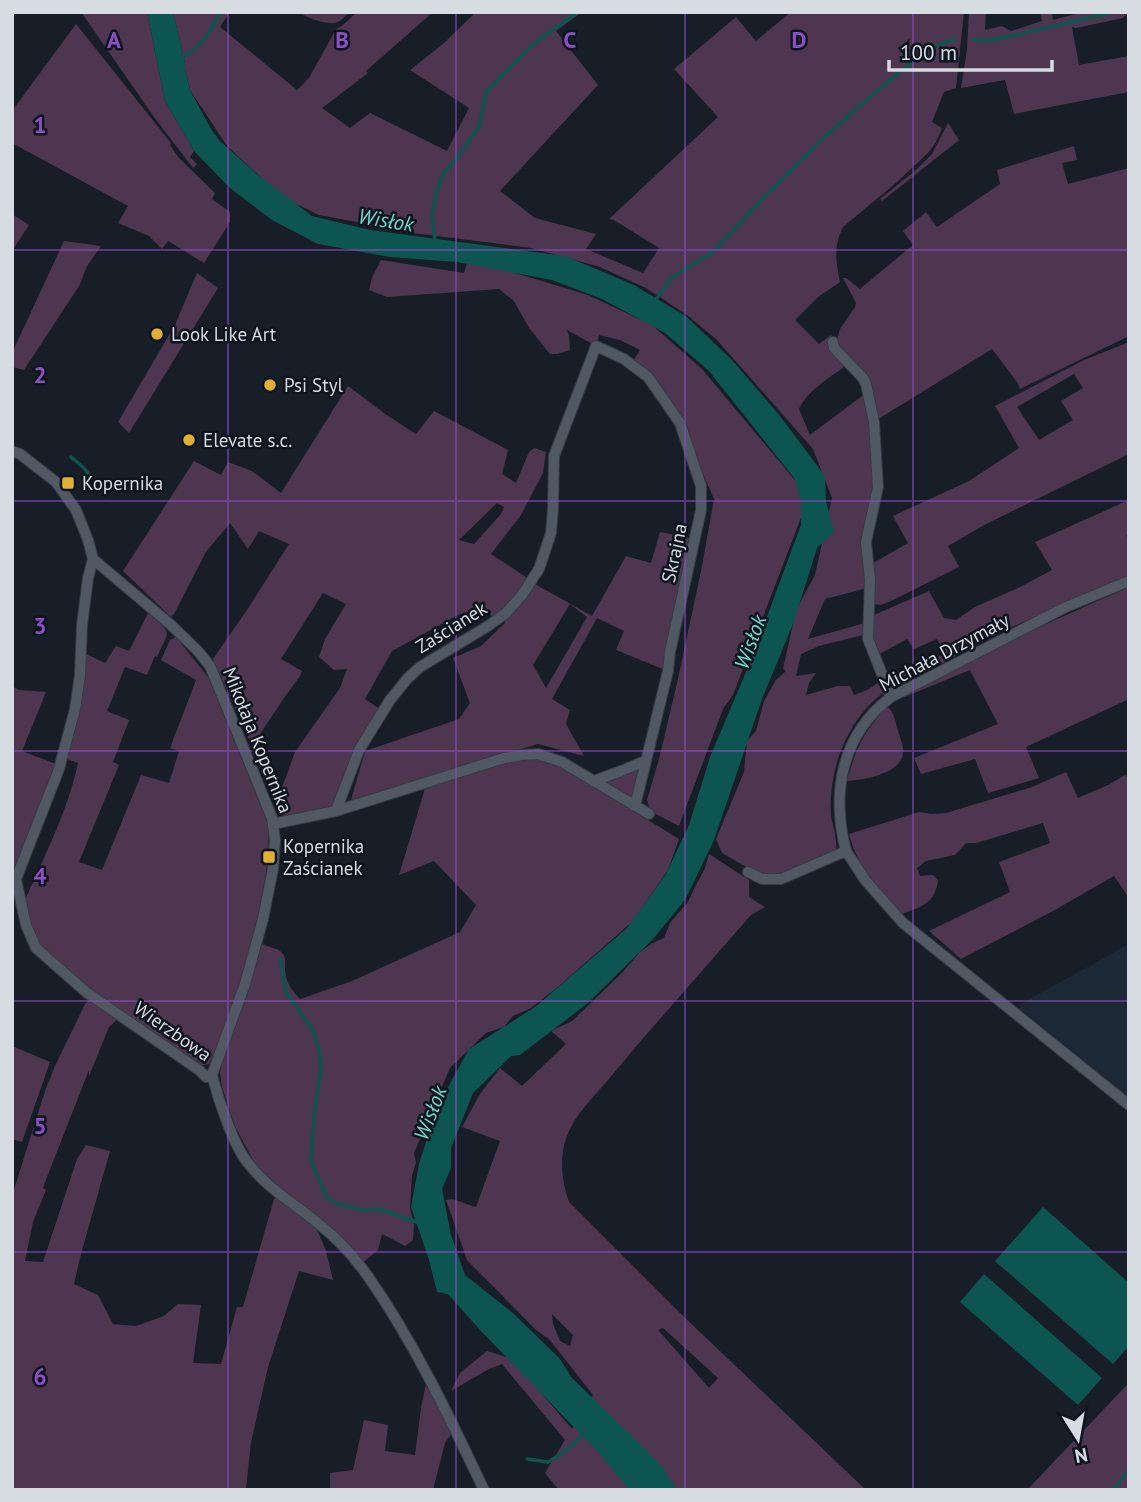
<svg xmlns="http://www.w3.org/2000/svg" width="1141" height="1502" viewBox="0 0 1141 1502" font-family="'PT Sans',sans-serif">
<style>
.built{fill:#1d2836}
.green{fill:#4e3651;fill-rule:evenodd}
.water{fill:#0d5550}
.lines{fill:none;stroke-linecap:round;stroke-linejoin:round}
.stream{stroke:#0d5550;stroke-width:3.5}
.street-casing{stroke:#373b42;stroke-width:12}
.street{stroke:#505863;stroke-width:10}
.grid{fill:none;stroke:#8d4fc6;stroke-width:2;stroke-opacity:0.55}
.poi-dot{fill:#dfb034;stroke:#0e151e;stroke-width:2.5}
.labels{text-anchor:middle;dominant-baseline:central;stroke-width:5;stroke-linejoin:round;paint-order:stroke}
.poi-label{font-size:19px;fill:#d7dbe2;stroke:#0e151e;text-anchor:start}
.street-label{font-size:19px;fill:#d7dbe2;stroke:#0e151e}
.water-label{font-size:21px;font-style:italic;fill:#71d7ce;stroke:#0e151e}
.grid-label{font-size:23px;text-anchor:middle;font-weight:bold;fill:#8d4fc6;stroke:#0e151e;stroke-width:5;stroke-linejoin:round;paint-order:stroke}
</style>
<rect width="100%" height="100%" fill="#171e27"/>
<path class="built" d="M1129 944V1097L1017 1006Z"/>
<path class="green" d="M81 12H147L165 101 194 151 190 157 197 164 193 168 154 117Z
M173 12H230L220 27 297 90 309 78 336 29 342 26 357 12H433L366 71 368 73 322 108 350 128 370 113 447 151 469 108 410 70 443 44 476 12H582L556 31 598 85 500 191 535 218 596 234 586 249 643 273 659 248 614 220 609 219 718 117 674 69 736 17 756 41 791 12H964L956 88 944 92 932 122 942 128 936 142 928 153 897 182 843 227C833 247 836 261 840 282L818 297 795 320 819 344 831 335 834 350 845 363 843 368C829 377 806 393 799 409L810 435 866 393 875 484 867 588 825 599 808 639 865 623 863 635 819 646 801 654 796 676 816 673 809 683 806 695 838 686H850L854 695 867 690 881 681 883 693C847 720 828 770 831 815 832 825 839 843 835 852L779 874 762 873 748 868 722 853 716 839 744 772 747 741 756 731 764 701 776 680 786 671 783 669 796 610 815 575 832 498 813 449 717 340 687 315 646 288 600 267 531 248 374 228 368 224 319 215 282 197 227 146 190 90 185 70V63Z
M299 12H350C345 16 341 22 334 23 325 24 306 18 299 12Z
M969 12H986L985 30 1002 26 1011 31 1042 21 1040 12H1059L1052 14 1053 20 1082 12H1128L1123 18 1076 28 1072 27 1079 65 1129 56V92L1014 114 1005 80 961 88 967 49Z
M76 24 171 143 170 145 179 158 215 193 212 199 230 212V222L204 263 168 241 162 249 149 236 118 223 128 206 12 143V111Z
M948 123 959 140 882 201 880 199 916 170 932 154Z
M1074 146 1077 160 1062 163 1068 184 1129 168V336L1020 389 1017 382 992 349 875 421 870 391 836 343 840 329 855 307 856 303 843 278H846L860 289 913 245 903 231 926 212 937 227 1000 184 997 170Z
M12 214 29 225 12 251Z
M64 241 101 246 87 266 79 286 24 370 12 367V353Z
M381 260 464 273 467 263 499 268 588 295 652 325 702 369 799 485 804 510 733 695 723 709 679 826 650 811 647 800 659 759 678 679 701 571 714 499 681 422 633 361 640 350 620 340 599 335 596 346 567 330 569 336 570 350 557 354H550L529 328 514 301 499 289 387 297 369 290 372 278Z
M197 273 218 288 129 433 118 422 175 325Z
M1129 342V454L986 524 948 546 959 567 891 601 881 605 874 604 870 565 908 543 893 516 969 481 1019 448 995 406 1084 360ZM1074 374 1083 388 1061 401 1073 420 1039 440 1017 407Z
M348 386 388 416 416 434 434 411 508 450 502 474 516 483 529 452 534 448 546 452 543 473 521 515 491 554 529 579 521 593 493 618 485 607 458 615 392 651 365 699 380 709 332 808 288 818C278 814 275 802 271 792L278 793 283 785 295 752 340 688 347 669 334 670 319 657 325 639 346 604 323 593 281 659 302 671 300 676 284 698 252 746 213 659 247 610 289 544 259 531 248 549 230 523 206 552 174 614 171 617 123 571 194 461 221 475 228 462 252 471 281 493ZM497 503 504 507 501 514 474 544 459 540Z
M1129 500V534L1126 535 1129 542V575L976 643 947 661 896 687 888 679 901 671 923 666 945 653 937 639 914 649 907 639 876 656 871 636 874 615 929 591 944 618 956 620 975 607 1018 588 1052 570 1035 542Z
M660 532 691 538 665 670 616 650 624 631 597 618 552 699 570 710 566 724 584 756 538 744 351 800 365 751 459 719 470 703 453 658 481 646 505 623 504 620 535 584 592 616 626 556 651 563ZM570 604 587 617 546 688 533 665Z
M1129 587V699L1026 747 1039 778 988 793 975 759 921 774 914 758 998 724 970 670 902 698 907 694 1035 629Z
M148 613C173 634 170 629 157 657L155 656 147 675 125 667 107 711 129 720 113 762 119 765 79 862 102 870 141 775 169 783 179 751 170 748 196 680 161 660 170 640 176 637 208 677 267 821C271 849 267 868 262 895 251 953 235 1011 209 1064L199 1066 65 971 44 951 36 938 25 910V900C45 855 68 810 78 763L64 758 84 653 105 663 116 646 129 651Z
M12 686 19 690 46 692 22 751 56 764 12 882Z
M887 707C895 712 895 722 898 731 900 738 904 746 903 753 901 774 863 780 847 781 855 750 864 730 887 707Z
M540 757 565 769 679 839 668 870 632 922 559 986 531 1008 513 1016 504 1027 486 1033 450 1068 414 1153 416 1162 412 1176 410 1208 414 1225 413 1240 405 1246 382 1234 378 1250 361 1264 255 1164 234 1124 222 1087 220 1073 222 1062 247 996 262 944C268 947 279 948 283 954 286 958 285 965 285 970 286 983 292 991 300 999L352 981 460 932 476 905 434 861 399 875 426 785 503 764Z
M637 768 640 770 633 797 631 798 606 784V780Z
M1066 772 1078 798 1108 785 1125 775 1129 780V898L1114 876 1053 911 961 959 929 931 1010 892 999 862 1050 843 1043 823 976 843H966L955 855 926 861 917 868 920 876 933 875 938 880C935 904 922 906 902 914 878 888 858 869 849 834L919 812 931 814 946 813 1032 787Z
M709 854 749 880V897L765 907 751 915C705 968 658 1020 613 1074 597 1094 574 1114 566 1139 559 1160 562 1182 569 1202L682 1315 866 1490H559L545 1473 565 1440 502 1364 489 1369 451 1391 460 1373 487 1351 512 1359 572 1429 593 1395 549 1339 536 1330 467 1260 446 1200 452 1199 476 1207 500 1141 462 1127 480 1094 500 1068 522 1086 566 1044 551 1031 572 1021 622 973 641 951 653 943 664 938 670 923 688 902 694 889 705 868ZM552 1314 573 1335 570 1346 560 1341 553 1324ZM663 1328 718 1378 709 1388 658 1330Z
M89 1000 95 1001 120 1017 109 1027 89 1076V1070L47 1177 43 1188 46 1190 33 1222 25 1261 43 1262 77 1159 86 1145 110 1151 81 1254 74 1284 98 1295 113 1324 136 1326 164 1316 178 1304 201 1305 193 1363 221 1364 237 1307H243L274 1199 277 1196 315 1225 326 1251 333 1280 299 1271 268 1367 251 1442 246 1488 261 1490H12V1196L45 1091 55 1066 85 1004Z
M12 1046 50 1062 22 1142 12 1139Z
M1129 1383V1490H1027L1123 1389Z
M426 1384 452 1433 445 1443 433 1490H330V1473L353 1470 364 1420 388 1425 385 1451 415 1455 421 1408Z"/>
<path class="water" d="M147 12H173L185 63V70L190 90 211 129 220 141 258 175 312 216 370 230 565 256 634 285 687 317 732 360 780 416 825 476 826 501 834 532 817 548 793 624 762 699 714 840 685 900 653 939 588 1003 520 1055 511 1056 473 1093 451 1148V1168L442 1189 451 1235 465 1275 514 1314 560 1359 571 1377 645 1449 663 1468 677 1490H630L598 1452 480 1330 448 1294 437 1292 429 1260 411 1207 419 1164 437 1107 469 1049 535 1007 627 928 666 874 689 825 710 757 749 665 801 525V501L794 478 709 371 665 333 602 299 552 280 457 262 390 257 318 244 272 220 230 188 194 151 165 101Z
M1043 1207 1129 1283V1346L1113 1364 995 1261Z
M984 1274 1102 1378 1078 1405 960 1302Z"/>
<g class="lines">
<path class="stream" d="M973 40H993L1114 12
M182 57C201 49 211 29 221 12
M435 241 432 215 437 190 443 174 457 158 479 126 486 92 532 45 577 12
M654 302 672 277 713 252 764 197 820 141 879 89 927 50 950 40H955
M71 457 84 468 90 476
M280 959 286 992 312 1029 319 1049 321 1068 314 1114 311 1161 327 1198 335 1203 362 1210 379 1209 420 1223
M527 1459 548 1462 563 1453 584 1434
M1113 1490 1129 1470"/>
<defs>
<path id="street" d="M833 342 834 348 863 378 866 384 874 422 878 487 866 542 870 580 868 639 891 697
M12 451 20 454 56 482 76 510 88 540 93 559 170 624 197 650 210 666 272 818 275 840 273 869 263 919 245 984 212 1075
M93 559 88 578 82 625 80 675 75 709 59 769 16 879 26 925 36 948 86 992 199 1070 206 1077 212 1075
M594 781 621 771 645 761
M336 811 359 750 390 700 408 678 420 667 488 626 506 613 522 595 539 569 551 533 553 509 554 456 596 346 624 359 648 377 680 423 701 486V510L670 652 668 671 635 806
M273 824 336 811 504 758 522 755 538 754 562 762 649 814
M846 851 865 880 903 923 1129 1105
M748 872 762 879H781L846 851C831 793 841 735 891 697L1066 607 1129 581
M212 1075C218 1098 233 1145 248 1163 267 1188 296 1205 320 1225 338 1239 354 1257 367 1275 414 1342 449 1416 484 1490"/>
</defs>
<use href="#street" class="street-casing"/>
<use href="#street" class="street"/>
</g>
<path class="grid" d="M228 12V1490M456 12V1490M685 12V1490M913 12V1490M12 250H1129M12 501H1129M12 751H1129M12 1001H1129M12 1252H1129"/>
<g class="poi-dot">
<circle cx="157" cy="334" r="7"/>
<circle cx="270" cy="385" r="7"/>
<circle cx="189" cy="440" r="7"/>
<rect x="61" y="476" width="14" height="14" rx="3.5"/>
<rect x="262" y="850" width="14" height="14" rx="3.5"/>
</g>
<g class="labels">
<g class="poi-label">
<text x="171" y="334">Look Like Art</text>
<text x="284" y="385">Psi Styl</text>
<text x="203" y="440">Elevate s.c.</text>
<text x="82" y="483">Kopernika</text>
<text x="283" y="846">Kopernika<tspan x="283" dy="22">Zaścianek</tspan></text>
</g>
<g class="street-label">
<text transform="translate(674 553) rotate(-78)">Skrajna</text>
<text transform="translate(451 627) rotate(-32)">Zaścianek</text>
<text transform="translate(944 652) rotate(-28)">Michała Drzymały</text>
<text transform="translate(258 740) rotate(68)">Mikołaja Kopernika</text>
<text transform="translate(173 1031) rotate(35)">Wierzbowa</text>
</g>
<g class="water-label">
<text transform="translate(386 220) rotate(9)">Wisłok</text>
<text transform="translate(750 642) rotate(-70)">Wisłok</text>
<text transform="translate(430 1113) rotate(-69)">Wisłok</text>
</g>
</g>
<g class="grid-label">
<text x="114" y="48">A</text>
<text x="342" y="48">B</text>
<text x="570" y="48">C</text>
<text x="799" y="48">D</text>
<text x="40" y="133">1</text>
<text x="40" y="383">2</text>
<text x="40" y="634">3</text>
<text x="40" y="884">4</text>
<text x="40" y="1134">5</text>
<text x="40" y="1385">6</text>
</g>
<rect width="1141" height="1502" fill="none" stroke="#d7dbe2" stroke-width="28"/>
<g transform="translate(1078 1439) rotate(169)" stroke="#0e151e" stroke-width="5" paint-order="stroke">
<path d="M0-5L12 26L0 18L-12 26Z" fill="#d7dbe2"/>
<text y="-10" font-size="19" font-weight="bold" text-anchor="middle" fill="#d7dbe2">N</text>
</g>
<path d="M889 60v10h163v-10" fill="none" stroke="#d7dbe2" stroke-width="3.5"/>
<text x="900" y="60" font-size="21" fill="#d7dbe2" stroke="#0e151e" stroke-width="5" paint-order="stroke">100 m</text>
</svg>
